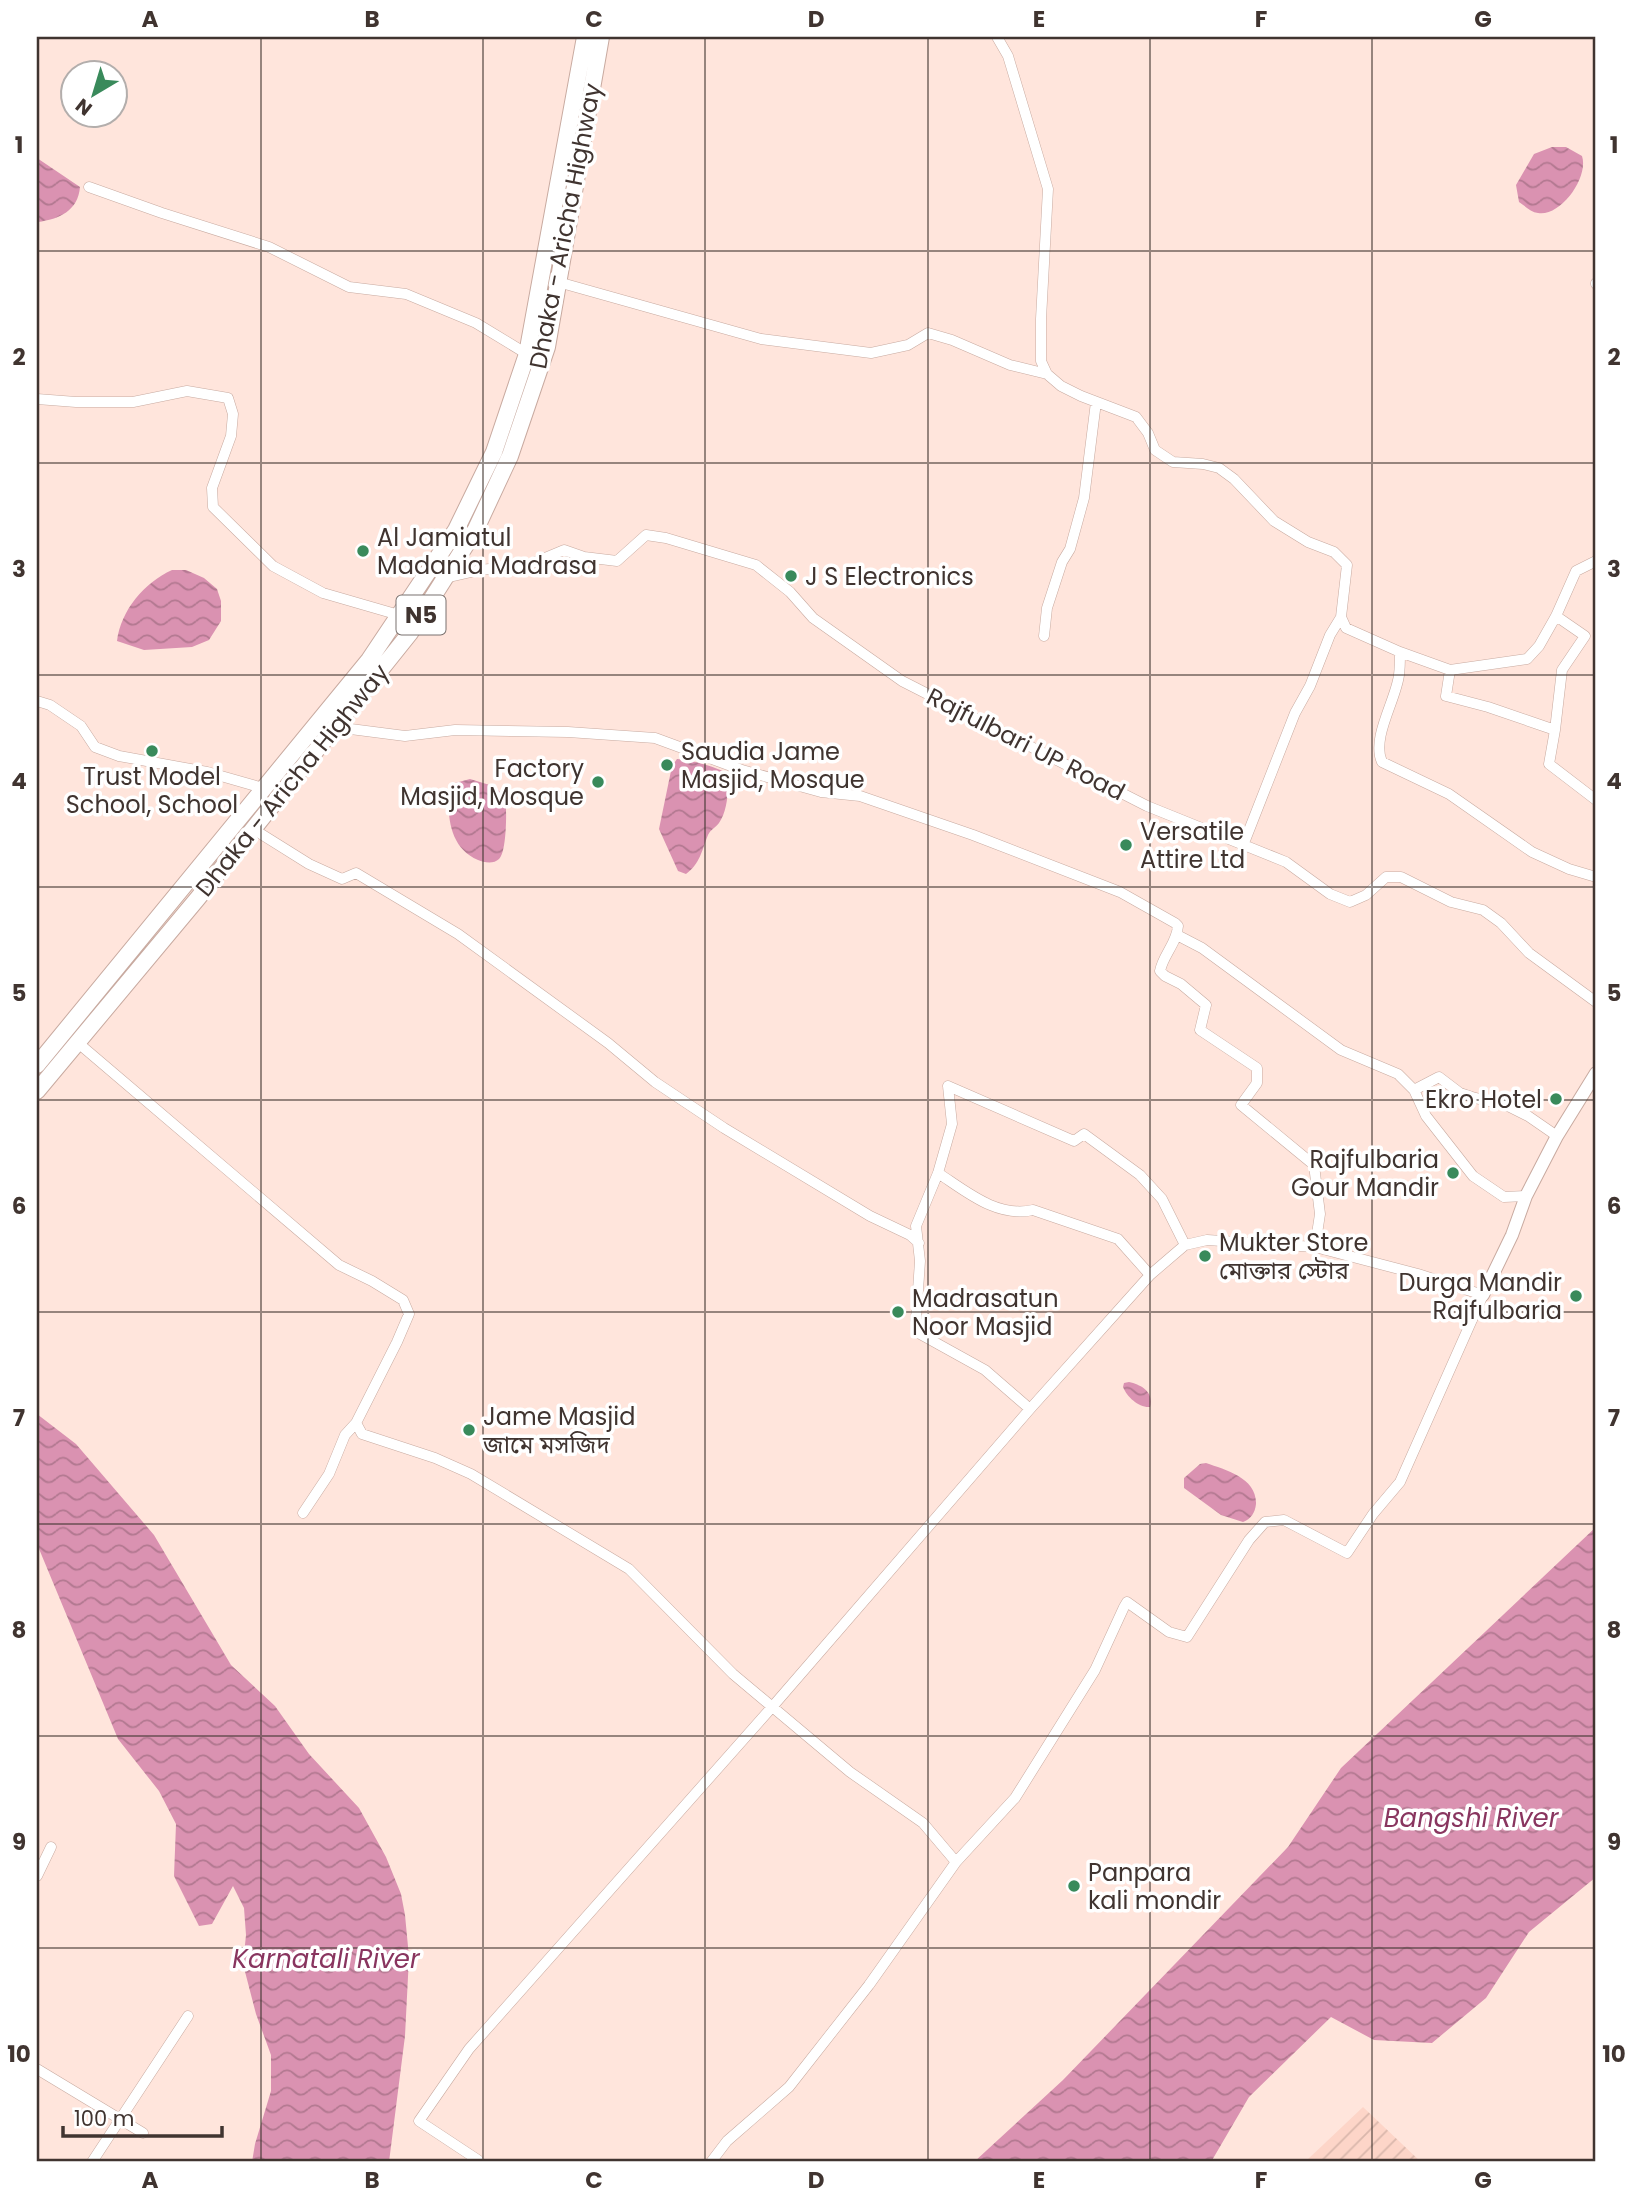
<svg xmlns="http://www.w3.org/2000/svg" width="1633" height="2199" viewBox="0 0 1633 2199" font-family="Poppins,'Noto Sans Bengali',sans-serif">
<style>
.industrial{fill:url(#industrial-furrows)}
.water{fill:url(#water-waves)}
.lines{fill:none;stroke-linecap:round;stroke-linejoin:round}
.minor-casing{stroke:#c8aaa0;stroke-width:11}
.tertiary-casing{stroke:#c8aaa0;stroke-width:14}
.trunk-casing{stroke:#c8aaa0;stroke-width:18}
.minor{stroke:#fff;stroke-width:10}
.tertiary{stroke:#fff;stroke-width:12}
.trunk{stroke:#fff;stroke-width:16}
.grid{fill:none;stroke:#403430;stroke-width:2;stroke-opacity:0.55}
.poi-dot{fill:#398a5b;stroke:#fff;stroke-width:2.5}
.labels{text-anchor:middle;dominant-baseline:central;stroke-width:7;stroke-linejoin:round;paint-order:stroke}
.shield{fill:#fff;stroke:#79716e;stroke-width:2}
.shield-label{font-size:23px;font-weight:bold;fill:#403430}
.street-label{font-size:24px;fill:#403430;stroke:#fff}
.poi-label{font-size:24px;fill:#403430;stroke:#fff;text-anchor:start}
.water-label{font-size:26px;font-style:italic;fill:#89355f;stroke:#fff}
.neatline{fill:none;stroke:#403430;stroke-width:2.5}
.grid-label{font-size:23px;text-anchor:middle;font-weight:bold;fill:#403430}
</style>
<defs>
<pattern id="industrial-furrows" width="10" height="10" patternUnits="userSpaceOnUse" patternTransform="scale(1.75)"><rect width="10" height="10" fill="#fdd5c8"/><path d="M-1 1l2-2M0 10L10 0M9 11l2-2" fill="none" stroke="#dab7ac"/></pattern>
<pattern id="water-waves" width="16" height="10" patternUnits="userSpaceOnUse" patternTransform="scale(1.75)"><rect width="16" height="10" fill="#da92b1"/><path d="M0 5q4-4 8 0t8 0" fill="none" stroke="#b27890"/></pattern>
</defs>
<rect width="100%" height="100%" fill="#ffe5dc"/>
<path class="industrial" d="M1363 2107 1421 2162H1305Z"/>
<path class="water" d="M1552 147H1566L1582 156C1589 177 1561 217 1538 213 1531 212 1525 206 1519 202L1516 185 1534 154Z
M37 158 80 187C78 211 59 219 38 222H37Z
M172 570H186L204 578 217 589 221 601V621L209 640 192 647 144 650 117 641C121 610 144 583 172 570Z
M677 759C693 760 712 766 727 773 729 788 728 810 719 823 715 828 711 829 708 835 702 850 700 864 686 874L678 871 659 829 672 766Z
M470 779 493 786 505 796C507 807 507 852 499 859 494 864 485 863 478 860 450 848 447 817 449 791L455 783Z
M1129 1382C1142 1385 1154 1392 1150 1407 1139 1408 1127 1397 1123 1387L1124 1383Z
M37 1414 76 1444 154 1535 231 1665 275 1706 309 1754 359 1808 386 1857 401 1894 405 1915 409 1957 405 2036 389 2162H252L255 2144 271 2091V2055L256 2014 243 1964 246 1935 244 1908 233 1886 212 1924 199 1926 174 1876 176 1824 159 1791 118 1739 37 1544Z
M1206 1463C1226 1470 1257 1478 1256 1504 1255 1513 1251 1519 1243 1522L1221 1515 1184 1488V1478L1200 1464Z
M1596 1527V1877L1529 1932 1486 1998 1432 2043 1374 2040 1331 2017 1249 2097 1211 2162H974L1063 2080 1288 1847 1341 1768Z"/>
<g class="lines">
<defs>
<path id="minor" d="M997 37 1008 56 1048 189 1041 319V361L1047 374 1061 386 1081 396 1136 417 1148 433 1155 450 1173 462 1203 464 1219 468 1234 479 1274 521 1308 542 1334 552 1347 565 1341 617 1346 628 1400 652 1450 670 1527 659 1539 646 1556 616 1576 571 1596 561
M89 187 162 213 269 247 349 287 406 294 476 323 527 354
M558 282 761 339 871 353 908 345 928 333 952 340 1010 365 1047 374
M1596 283V284
M37 399 76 402H133L187 391 228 398 233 414 231 436 212 488 213 507 273 566 323 593 399 615
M445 578 480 570 528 565 564 550 584 557 617 561 646 535 666 538 756 565 790 592 813 618 902 681 1147 806 1286 862 1330 894 1350 902 1366 895 1386 877H1401L1451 902 1483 910 1501 923 1529 953 1596 1002
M1044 636 1047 608 1062 562 1070 549 1084 498 1096 402
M1400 652C1400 659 1400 667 1399 675 1396 700 1371 738 1382 762L1449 794 1532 852 1569 869 1596 877
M1450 670 1446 696 1488 707 1555 730 1562 670 1585 636 1556 616
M37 701 50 705 81 726 95 747 119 756 207 772 263 788
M335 727 405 736 455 730 568 732 655 738 742 770 821 792 860 796 973 835 1120 892 1175 923 1178 926C1177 943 1163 955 1160 971L1165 976 1181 984 1206 1005 1200 1030 1257 1068V1083L1241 1105 1314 1165 1320 1214 1315 1247
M1555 730 1549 764 1596 800
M253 829 309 864 342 879 356 873 458 934 608 1043 655 1082 724 1128 870 1216 910 1235 919 1243
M1244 843 1295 713 1310 686 1330 635 1341 617
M1177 935 1202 948 1341 1050 1398 1074 1414 1090 1426 1116 1473 1176 1504 1197 1526 1196
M77 1042 339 1265 372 1281 403 1300 409 1314 397 1342 356 1423 362 1434 435 1458 471 1474 629 1569 733 1674 850 1772 923 1823 956 1862
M948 1086 952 1124 938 1173 916 1226 920 1261 916 1320 920 1334 985 1370 1030 1409
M948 1086 1074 1141 1084 1134 1140 1175 1162 1199 1185 1245
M1414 1090 1439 1077 1460 1093 1475 1098 1504 1104 1528 1116 1557 1136
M938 1173C967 1192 997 1218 1033 1210L1118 1239 1150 1275
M303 1513 329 1474 345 1435 356 1423
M37 1876 51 1847
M37 2069 143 2133
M478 2160 419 2121 469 2049 773 1706 1030 1409 1150 1275 1185 1245 1207 1240 1315 1247 1418 1274 1483 1295 1400 1482 1373 1514 1347 1553 1284 1520 1265 1522 1249 1540 1187 1637 1169 1632 1127 1602 1124 1607 1095 1670 1015 1798 956 1862 869 1985 789 2087 727 2141 711 2162
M92 2162 188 2016"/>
<path id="tertiary" d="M1483 1295 1512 1235 1526 1196 1557 1136 1596 1073"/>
<path id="trunk" d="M37 1065 369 660 456 530 494 452 527 354 585 37
M37 1091 198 898 410 633 476 529 510 456 547 347 601 37"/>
</defs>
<use href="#minor" class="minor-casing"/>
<use href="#tertiary" class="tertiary-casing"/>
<use href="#trunk" class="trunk-casing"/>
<use href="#minor" class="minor"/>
<use href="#tertiary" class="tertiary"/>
<use href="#trunk" class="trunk"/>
</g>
<path class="grid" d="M261 37V2162M483 37V2162M705 37V2162M928 37V2162M1150 37V2162M1372 37V2162M37 251H1596M37 463H1596M37 675H1596M37 887H1596M37 1100H1596M37 1312H1596M37 1524H1596M37 1736H1596M37 1948H1596"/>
<g class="poi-dot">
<circle cx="363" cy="551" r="7"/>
<circle cx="791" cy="576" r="7"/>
<circle cx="152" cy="751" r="7"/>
<circle cx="667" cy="765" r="7"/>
<circle cx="598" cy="782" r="7"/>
<circle cx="1126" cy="845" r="7"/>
<circle cx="1556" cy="1099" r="7"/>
<circle cx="1453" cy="1173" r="7"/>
<circle cx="1205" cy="1256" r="7"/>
<circle cx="1576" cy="1296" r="7"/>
<circle cx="898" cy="1312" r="7"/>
<circle cx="469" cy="1430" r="7"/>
<circle cx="1074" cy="1886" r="7"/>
</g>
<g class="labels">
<rect class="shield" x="396.5" y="595.5" width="49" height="39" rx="5"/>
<g class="shield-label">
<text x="421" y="615">N5</text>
</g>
<g class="street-label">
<text transform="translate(565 226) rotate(-79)">Dhaka - Aricha Highway</text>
<text transform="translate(1026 744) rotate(27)">Rajfulbari UP Road</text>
<text transform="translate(292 780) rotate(-51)">Dhaka - Aricha Highway</text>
</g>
<g class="poi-label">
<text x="377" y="537">Al Jamiatul<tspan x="377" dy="28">Madania Madrasa</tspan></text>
<text x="805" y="576">J S Electronics</text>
<text x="681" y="751">Saudia Jame<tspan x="681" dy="28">Masjid, Mosque</tspan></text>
<text x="584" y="768" text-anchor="end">Factory<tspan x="584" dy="28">Masjid, Mosque</tspan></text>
<text x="152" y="776" text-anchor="middle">Trust Model<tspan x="152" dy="28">School, School</tspan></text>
<text x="1140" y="831">Versatile<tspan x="1140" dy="28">Attire Ltd</tspan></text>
<text x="1542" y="1099" text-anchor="end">Ekro Hotel</text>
<text x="1439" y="1159" text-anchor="end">Rajfulbaria<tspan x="1439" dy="28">Gour Mandir</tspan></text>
<text x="1219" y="1242">Mukter Store<tspan x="1219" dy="28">মোক্তার স্টোর</tspan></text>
<text x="1562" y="1282" text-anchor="end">Durga Mandir<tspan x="1562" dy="28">Rajfulbaria</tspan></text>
<text x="912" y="1298">Madrasatun<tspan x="912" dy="28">Noor Masjid</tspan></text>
<text x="483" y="1416">Jame Masjid<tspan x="483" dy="28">জামে মসজিদ</tspan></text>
<text x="1088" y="1872">Panpara<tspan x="1088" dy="28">kali mondir</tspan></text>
</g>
<g class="water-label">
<text x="1471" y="1818">Bangshi River</text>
<text x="326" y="1959">Karnatali River</text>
</g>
</g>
<rect width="1633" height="2199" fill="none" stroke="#ffffff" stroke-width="77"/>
<g transform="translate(94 94) rotate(218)"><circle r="33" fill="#ffffff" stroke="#b3aeac" stroke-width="2"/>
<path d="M0-5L12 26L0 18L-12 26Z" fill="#398a5b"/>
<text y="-10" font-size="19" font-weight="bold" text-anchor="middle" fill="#403430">N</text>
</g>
<path d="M63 2126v10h159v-10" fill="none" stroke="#403430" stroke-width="3.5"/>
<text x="74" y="2126" font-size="21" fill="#403430" stroke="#ffffff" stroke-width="5" paint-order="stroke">100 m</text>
<rect x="38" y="38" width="1556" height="2122" class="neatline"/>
<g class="grid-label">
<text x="150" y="27">A</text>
<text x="372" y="27">B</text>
<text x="594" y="27">C</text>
<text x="816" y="27">D</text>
<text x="1039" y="27">E</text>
<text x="1261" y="27">F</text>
<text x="1483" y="27">G</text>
<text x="19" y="153">1</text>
<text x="1614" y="153">1</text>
<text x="19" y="365">2</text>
<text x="1614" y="365">2</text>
<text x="19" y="577">3</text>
<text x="1614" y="577">3</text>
<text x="19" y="789">4</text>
<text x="1614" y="789">4</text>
<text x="19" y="1001">5</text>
<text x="1614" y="1001">5</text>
<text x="19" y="1214">6</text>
<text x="1614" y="1214">6</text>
<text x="19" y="1426">7</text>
<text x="1614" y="1426">7</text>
<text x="19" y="1638">8</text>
<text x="1614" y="1638">8</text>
<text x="19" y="1850">9</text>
<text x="1614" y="1850">9</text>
<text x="19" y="2062">10</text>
<text x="1614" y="2062">10</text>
<text x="150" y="2188">A</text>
<text x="372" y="2188">B</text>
<text x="594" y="2188">C</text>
<text x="816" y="2188">D</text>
<text x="1039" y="2188">E</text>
<text x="1261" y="2188">F</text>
<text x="1483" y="2188">G</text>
</g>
</svg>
